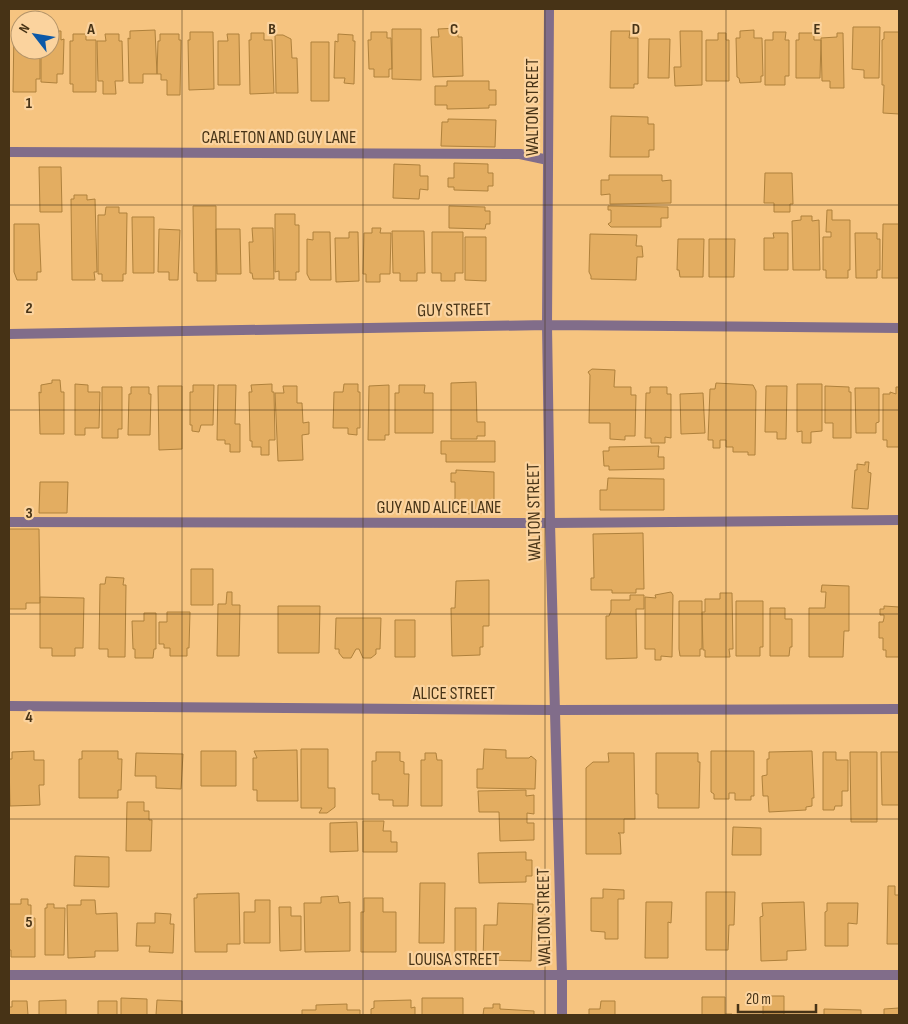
<svg xmlns="http://www.w3.org/2000/svg" width="908" height="1024" viewBox="0 0 908 1024" font-family="'Sofia Sans Condensed',sans-serif">
<style>
.building{fill:#e3ad61;stroke:#af813c}
.lines{fill:none;stroke-linecap:round;stroke-linejoin:round}
.street{stroke:#816d8a;stroke-width:10}
.grid{fill:none;stroke:#473316;stroke-width:1;stroke-opacity:0.55}
.labels{text-anchor:middle;dominant-baseline:central;stroke-width:4.5;stroke-linejoin:round;paint-order:stroke}
.street-label{font-size:18px;fill:#473316;stroke:#fbd39e}
.grid-label{font-size:16px;text-anchor:middle;font-weight:bold;fill:#473316;stroke:#fbd39e;stroke-width:4.5;stroke-linejoin:round;paint-order:stroke}
</style>
<rect width="100%" height="100%" fill="#f6c480"/>
<path class="building" d="M853 27H880L879 78H864V70L852 69Z
M458 28V37H462L463 76 433 77 431 37H439L438 29Z
M14 29H20V50H40V79H36V92H13Z
M392 29H421V80L392 79Z
M155 30 157 74H143V83H129L128 38 130 39V31Z
M754 30V38H762L763 76H761V82L740 83 739 78 737 77 736 38H740V31Z
M50 31H61V40L64 39 63 74H57V83L41 82V50H50Z
M611 31H630L629 38H638V84H634V88H610Z
M680 31H702V85L675 86 674 67H681Z
M190 32H213L214 89 189 90 188 40H190Z
M371 32H387V38H391L392 69H389V77H374V69H369L368 40H371Z
M773 32H786L785 40H789V76H785V85H765V40H773Z
M884 32H899V114L883 113 884 85H882V40L884 39Z
M251 33H264V40H272L274 93 250 94 249 40H251Z
M718 33H726V40H729V81H706V40H718Z
M799 33H814V40H821L820 78H796V40H799Z
M837 33H843L844 88H830V81H822L821 38 837 37Z
M73 34H86V40H96V92H73V84H70V41H73Z
M105 34H119V41H122L123 81H115L116 94H103V81H98L97 41H106Z
M160 34H179V40H181L180 95H167V80H161V74H157L158 41H160Z
M227 34H239L240 85H218V41H228Z
M338 34 353 35V41H355L354 84 344 83 345 78H334L335 41 338 42Z
M275 35H283L291 39 292 58H297L298 93H276Z
M649 39H670L669 78H648Z
M311 42H329V101H311Z
M447 81H489V90H496V105H489V108L447 109V105H435V86H447Z
M611 116 648 117V124H654V150H649V157H610Z
M448 119 496 120 495 147 441 146 442 122H448Z
M454 163 488 164V173H493V186H488V191L454 190V187H448V178H454Z
M394 164 420 165V176H428V190L420 189 419 199 393 198Z
M39 167H61L62 212H40Z
M765 173H792L793 204H790V212H774V203H764Z
M609 175H662V181L671 180V203L610 204V194L601 195V180H609Z
M74 195H87V200L95 199 97 272H94L95 280H72L71 199H74Z
M193 206H216V281H197V273H194Z
M449 206 485 207V211H490V224H486L485 229 449 228Z
M608 206 668 207V218H661V227H611L608 224 611 222V210H608Z
M106 207H119V213H127L126 274H123V281H102V274H98V215H105Z
M827 210H832V220H850V270H848V278H826V270H823V237H831V232H826Z
M275 214H295V225H299V272H296V280H279V271L275 272Z
M801 216H812V221L819 220 820 270H793L792 221 801 220Z
M132 217H154V273H133Z
M14 224H39L41 272H37V280H17L14 272Z
M883 224H899V278H882Z
M252 228H273L274 279H253L252 273H250L249 242H253Z
M372 228H381L380 233H391L390 274H380V282H366V274H363L364 233H372Z
M159 229 180 230 178 280H169V272H158Z
M216 229H240L241 274H217Z
M392 231H424L425 273H417V281H400V273H393Z
M313 232H330L331 280H310L307 274V239L313 240Z
M349 232H358L359 281 336 282 335 238H349Z
M432 232H463V273H455V281H441V273H432Z
M773 233H788V270H764V238H774Z
M855 233H877V239H880V270H877V278H856Z
M590 234 637 235 636 246H642L643 257H637L636 280 591 279V276L589 272Z
M465 237H486V281L465 280Z
M678 239H704L703 277H680L679 270H677Z
M709 239H735L734 277H709Z
M592 369 615 370 614 387H631V395H636L635 436H625V440L610 439V423H589L590 375 588 372Z
M52 380H60L61 392H64V434H40L39 392 41 393V385L52 383Z
M476 382 477 422H485V436H477V439H451V383Z
M716 383 753 385 756 391 755 455H748V452H733V447H726V440H720V448H713V440H708L710 389H715Z
M75 384 88 385V392H100L99 428H85V435H75Z
M272 384V392H274L275 440H269V455H261V447H252V441H250L249 392H252L251 385Z
M344 384H358V392H360V428H357V435L348 434V428H333L334 392H343Z
M797 384H822V431L811 432V443H802V431L797 432Z
M193 385H214L213 425H201L199 432 192 431V425H190V392H193Z
M218 385H236L235 424H240V452H230V444H225V440H217Z
M389 385V435H385V440H368L369 386Z
M399 385H425L424 393H433V433H395V393H399Z
M158 386H182V449L159 450Z
M283 386H297V403H302L303 423 309 422V434L302 435 303 460 278 461 275 393H284Z
M766 386H787L786 439H777V432H765Z
M825 386 849 387V392H851V438H833V423H825Z
M102 387H122V429H118V438H102Z
M131 387H149V394H151L150 435H128L129 394H131Z
M650 387H667V394H671V438L665 437V443H651V438H645L646 393H650Z
M896 387H899V447H887V440H883V394H890V392L896 394Z
M855 388H879V422L876 423V433H856Z
M703 393 705 433 681 434 680 394Z
M441 441H495V462H446V454H441Z
M659 446 658 457H664V469L609 470V466H604L603 451H609V447Z
M865 462H869L868 472 871 473 868 509 852 508 855 470H857V464L865 465Z
M456 470 494 472V513L455 514 451 512V504L455 502V482H451V473H456Z
M608 478 664 479V510H600V490H607Z
M40 482H68L67 513H39Z
M9 529H39L40 603H26V609H9Z
M643 533 644 589H636V593H612V590H591V578H594L593 534Z
M191 569H213V605H191Z
M106 577 124 578 123 585H126L125 657H108V649H99L100 584H105Z
M489 580V626H483V647H480V655L452 656 451 608H455L456 581Z
M822 585 849 586V631H844L843 657H809V608H825L826 592H821Z
M227 592H232V605H240L239 656H217L218 604H226Z
M671 592 673 595 672 657 661 656V660H655V649H645V597L656 598 655 595Z
M720 593H732L733 649H729L730 657H705V650H703L702 612H705V599H720Z
M630 595H644V609H636L637 658 606 659V616H609L611 611V600H630Z
M40 597 84 598 83 648H75V656H52V648H40Z
M679 601H702V649H700V656H680L679 649Z
M736 601H763V647H760V656H736Z
M278 606H320L319 653H278Z
M884 606 899 607V657H886V650H883V638H879V622H883L884 618V615H880V609H884Z
M770 608H785V619H792V647H790L789 656H770Z
M167 612H190L189 648H187V656H170V648H164V644H159V622H167Z
M144 613H156V649H154L153 658H135V649H133L132 621H144Z
M336 618H381L380 649H376V654L371 658H363L359 649H356L351 658H343L339 653V649H335Z
M395 620H415V657H395Z
M301 749H328V788H335V807L327 813H319L322 808H301Z
M484 749 506 750V758H529L531 756 536 760 535 789 477 788V769H483Z
M297 750 298 801H257V790H253V758H257L254 751Z
M34 751V760H44V785H39L40 805 10 806 9 759H12V752Z
M82 751H118V759H122L121 790H118V798H79V759H82Z
M201 751H236V786H201Z
M711 751H754V796H751V800H735V793H729V799H714V794L711 792Z
M812 751 814 798H812V806L806 807V810L769 812 768 796H763L762 776 767 775V759H769V752Z
M376 752H400V761L404 762V774H409L408 806H393V800H379V794H372V761H376Z
M823 752H836V760H848V791H842V806H835L834 810H823Z
M850 752H877V822H851Z
M881 752H899V805H882Z
M136 753 183 754 181 789 156 788V776H135Z
M425 753H436L437 760H442V806H421V760H425Z
M608 753H634L635 819H624V833H618L620 834 621 854H586V768L593 762H609Z
M656 753H698V762H700L699 808H658V794H656Z
M526 790V796L534 795V814L527 813V823H534V840L500 841 499 812H479L478 791Z
M127 802H144V811H149V820H152L151 851H126Z
M363 821H384L383 831H391V842H397V852H363Z
M357 822 358 851 330 852V823Z
M733 827 761 828V855H732Z
M526 852V860H532V876H526V882L479 883 478 853Z
M75 856 109 857V887L74 886Z
M420 883H445L444 943H419Z
M888 886H895V895H899V944H887Z
M603 889 624 890V899H618V939H605V932L591 931V898H603Z
M706 892H735L734 925H729L728 950H706Z
M239 893 240 944H227V952H195L194 898H197V894Z
M338 896 339 903 350 902V951L305 952 304 903H321V897Z
M364 898H383V912H396V952H361V912H364Z
M21 899H28V905H31V918H35V957H11V950H9V904H21Z
M81 900H95L96 914 117 913 118 951H95V957L68 958 67 905H81Z
M255 900H270V943H244V912H255Z
M646 902H672L671 923 668 922V958H645Z
M804 902 806 950 787 951V960L761 961 760 917 763 916 762 903Z
M498 903 533 904 531 961 483 960 484 925H497Z
M827 903H858L857 924 848 923V946H825V912L827 911Z
M47 904H54V908H65L64 955H45V908H47Z
M279 907H291V916H301V950L280 951Z
M455 908H476V952H455Z
M155 913 171 914 170 924H174L173 953 149 952 150 946H136L137 923H155Z
M763 996H784V1015H763Z
M702 997H725V1014H732V1015H702Z
M121 998 147 999V1015H121Z
M422 998H463V1015H422Z
M66 1000V1015H39V1001Z
M157 1000 182 1001V1015H156Z
M411 1000V1008L415 1007V1015H371V1009L374 1008V1001Z
M12 1001H27L28 1015H9V1007H12Z
M98 1001H117V1015H98Z
M601 1001H615V1015H589V1009H600Z
M347 1004V1010H360V1015H302V1010H316V1005Z
M493 1004H500V1009L534 1011V1015H483L484 1008H493Z
M899 1008V1015H884V1009Z
M824 1009 861 1010V1015H824Z"/>
<g class="lines">
<path class="street" d="M549 9 547 325 550 523 562 975V1015
M9 152 520 154 548 160
M9 334 547 325 899 328
M9 522 550 523 899 520
M9 706 555 710 899 709
M9 975H899"/>
</g>
<path class="grid" d="M182 9V1015M363 9V1015M545 9V1015M726 9V1015M9 205H899M9 410H899M9 614H899M9 819H899"/>
<g class="labels">
<g class="street-label">
<text transform="translate(532 107) rotate(-90)">WALTON STREET</text>
<text x="279" y="137">CARLETON AND GUY LANE</text>
<text transform="translate(454 310) rotate(-1)">GUY STREET</text>
<text x="439" y="507">GUY AND ALICE LANE</text>
<text transform="translate(534 512) rotate(-91)">WALTON STREET</text>
<text x="454" y="693">ALICE STREET</text>
<text transform="translate(544 917) rotate(-91)">WALTON STREET</text>
<text x="454" y="959">LOUISA STREET</text>
</g>
</g>
<g class="grid-label">
<text x="91" y="34">A</text>
<text x="272" y="34">B</text>
<text x="454" y="34">C</text>
<text x="636" y="34">D</text>
<text x="817" y="34">E</text>
<text x="29" y="108">1</text>
<text x="29" y="313">2</text>
<text x="29" y="518">3</text>
<text x="29" y="722">4</text>
<text x="29" y="927">5</text>
</g>
<rect width="908" height="1024" fill="none" stroke="#473316" stroke-width="20"/>
<g transform="translate(35 35) rotate(301)"><circle r="24" fill="#fbd39e" stroke="#b39368"/>
<path d="M0-4L9 19L0 12L-9 19Z" fill="#0c58a7"/>
<text y="-8" font-size="14" font-weight="bold" text-anchor="middle" fill="#473316">N</text>
</g>
<path d="M738 1004v8h78v-8" fill="none" stroke="#473316" stroke-width="2.5"/>
<text x="746" y="1004" font-size="15" fill="#473316" stroke="#fbd39e" stroke-width="4" paint-order="stroke">20 m</text>
</svg>
